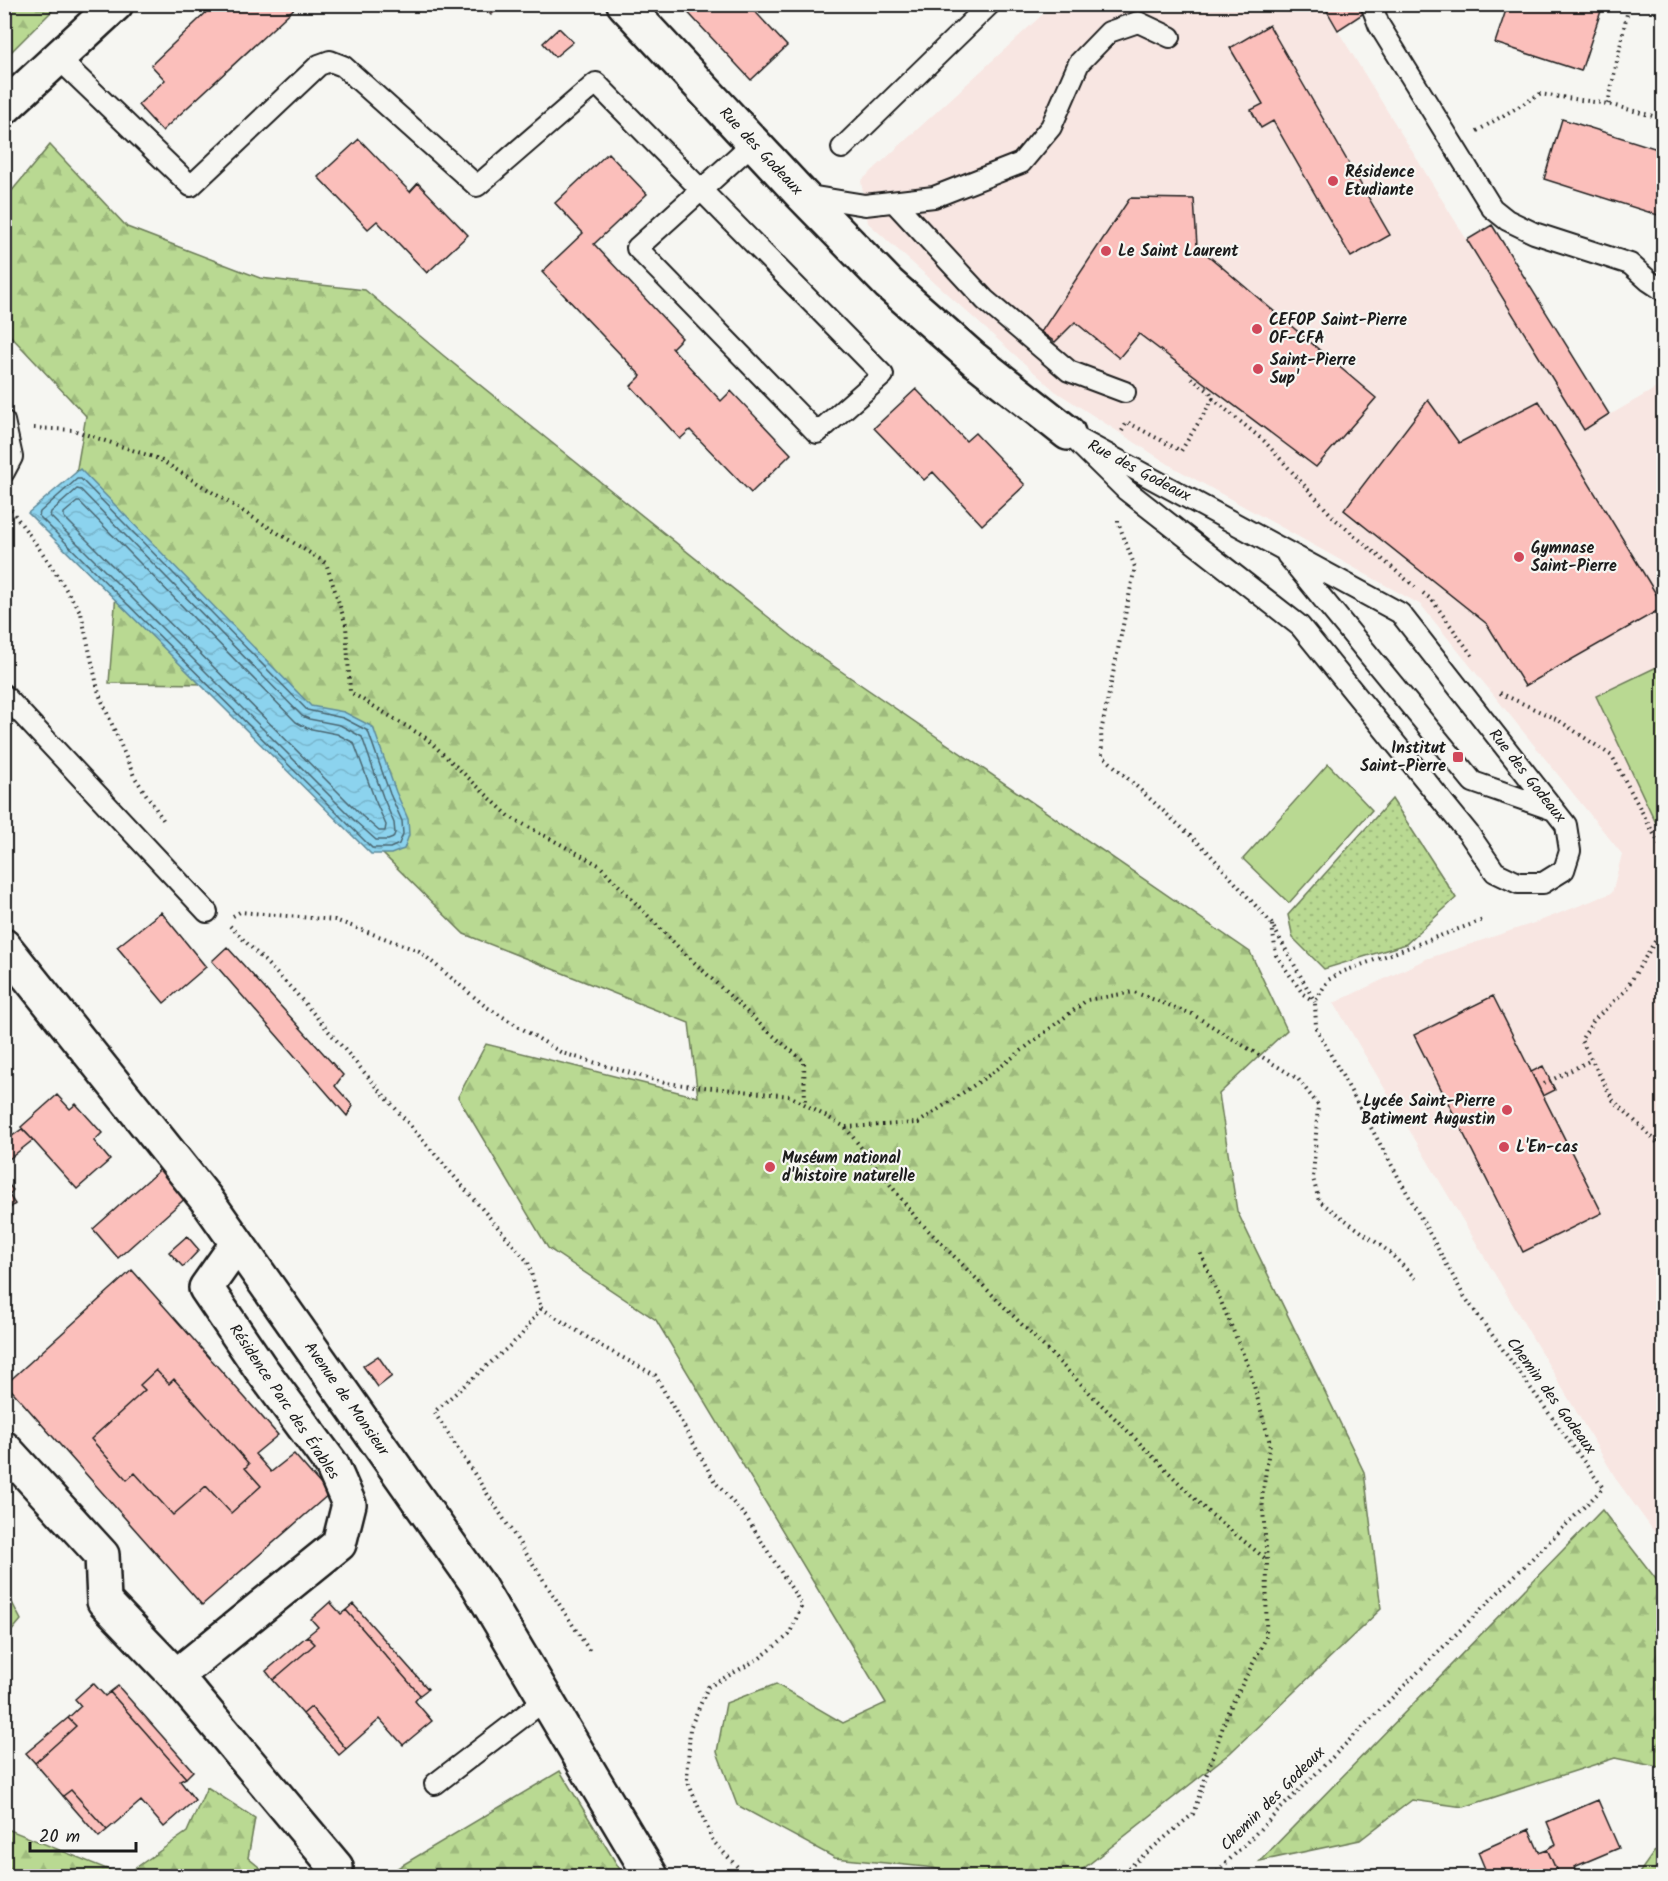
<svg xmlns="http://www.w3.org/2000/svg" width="1668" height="1881" viewBox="0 0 1668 1881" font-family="Kalam,sans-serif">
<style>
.built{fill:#f8e6e2}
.grass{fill:url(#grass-dots);stroke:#6a7a57;stroke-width:1.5}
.forest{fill:url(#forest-firs);stroke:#6a7a57;stroke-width:1.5}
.pitch{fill:#b9d992;stroke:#6a7a57;stroke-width:1.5}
.water{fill:url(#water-waves);stroke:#5f8a9a;stroke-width:1.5}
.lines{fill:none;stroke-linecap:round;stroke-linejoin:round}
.shore{stroke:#496570;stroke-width:1.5}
.building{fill:#fbbfbb;stroke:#1c1c1c;stroke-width:1.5}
.lane-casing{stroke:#1c1c1c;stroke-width:24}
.street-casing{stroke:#1c1c1c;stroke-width:38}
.path{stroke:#1c1c1c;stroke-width:4;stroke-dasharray:1.5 4.5;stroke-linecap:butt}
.lane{stroke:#f6f6f2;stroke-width:20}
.street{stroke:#f6f6f2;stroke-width:33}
.poi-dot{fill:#d1495b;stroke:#f6f6f2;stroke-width:2}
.labels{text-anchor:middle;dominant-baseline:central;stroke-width:4.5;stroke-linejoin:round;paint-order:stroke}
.street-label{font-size:16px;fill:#1c1c1c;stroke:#f6f6f2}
.poi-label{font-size:16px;font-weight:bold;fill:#1c1c1c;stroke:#f6f6f2;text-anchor:start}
</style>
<defs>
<pattern id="grass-dots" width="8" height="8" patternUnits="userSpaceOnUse" patternTransform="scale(1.5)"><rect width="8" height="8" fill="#b9d992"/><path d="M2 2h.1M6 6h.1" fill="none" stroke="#9eba7d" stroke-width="1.8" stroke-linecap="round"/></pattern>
<pattern id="forest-firs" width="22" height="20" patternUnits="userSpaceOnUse" patternTransform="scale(1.5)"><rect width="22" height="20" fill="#b9d992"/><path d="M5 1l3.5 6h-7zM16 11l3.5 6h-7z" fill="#9eba7d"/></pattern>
<pattern id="water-waves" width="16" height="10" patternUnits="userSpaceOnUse" patternTransform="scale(1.5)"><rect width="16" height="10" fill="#8cd3ee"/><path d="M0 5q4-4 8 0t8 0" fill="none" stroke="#78b5cc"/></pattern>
</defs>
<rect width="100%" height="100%" fill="#f6f6f2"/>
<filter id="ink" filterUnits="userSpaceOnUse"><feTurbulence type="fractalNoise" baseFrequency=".0167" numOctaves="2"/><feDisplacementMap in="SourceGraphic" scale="12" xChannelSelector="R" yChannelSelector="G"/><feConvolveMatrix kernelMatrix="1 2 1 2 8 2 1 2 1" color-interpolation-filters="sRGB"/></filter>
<g filter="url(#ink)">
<path class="built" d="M1053 5H1322L1584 430 1663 384V1544L1618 1482 1334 1003 1426 959 1537 922 1612 893 1622 854 1421 605 1173 467 1055 391 868 223 861 181Z"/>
<path class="grass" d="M1392 799 1456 898 1406 944 1324 969 1293 938 1288 915Z"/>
<path class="forest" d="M5 4 58 5 5 58 4 5Z
M50 145 127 227 260 278 365 290 444 356 803 645 1250 952 1287 1030 1219 1094 1237 1211 1364 1472 1381 1609 1230 1753 1074 1876H977L926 1867 835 1858 737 1805 717 1752 726 1703 776 1684 843 1723 886 1703 656 1320 548 1248 458 1097 486 1044 698 1097 689 1023 464 934 211 684 109 683 117 580 68 520 86 416 5 330V199Z
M1602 1510 1663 1588V1768L1615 1758 1464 1807 1412 1800 1360 1840 1260 1861Z
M5 1589 21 1620 5 1639H4Z
M560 1771 624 1876H384Z
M207 1787 255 1818 248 1858 270 1876H5V1828L124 1876 187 1832Z
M1663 1847V1876H1637L1654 1852Z"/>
<path class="pitch" d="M1663 664V838L1596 696Z
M1328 764 1372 810 1289 903 1243 859Z"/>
<path class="water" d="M80 469 311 706 344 712 373 727 396 792 408 819 409 835 404 849 391 854H371L28 513Z"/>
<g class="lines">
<path class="shore" d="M77 479H81L307 710 343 718 368 731 390 794 402 821 403 834 399 844 390 848H372L39 516 40 512Z
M77 489 81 490 302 716 309 719 340 725 362 737 383 797 394 823 395 833 393 838 388 840H376L356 822 50 516 51 512Z
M77 502H80L296 722 307 728 337 734 354 743 375 800 386 825 385 831H379L362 816 64 517V513Z"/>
</g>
<path class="building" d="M215 4H299L162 131 138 105 165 80 151 65Z
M481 4H503L491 15Z
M680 4H748L787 46 751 80Z
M1323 4H1359L1364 13 1338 30Z
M1508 4H1581L1601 11 1581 71 1495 43Z
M1269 25 1390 235 1351 257 1273 121 1261 128 1251 110 1263 104 1230 48Z
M559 28 573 42 555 57 543 43Z
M1562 119 1664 151V217L1544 179Z
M359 139 410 192 418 183 468 235 427 273 377 221 368 229 318 177Z
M608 153 647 194 594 244 682 338 672 348 721 401 731 391 791 454 751 493 690 430 680 439 631 386 641 376 542 272 583 233 555 203Z
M1130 198 1194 199 1197 246 1376 398 1316 467 1139 334 1119 358 1075 322 1055 342 1041 332Z
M1492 225 1609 414 1584 430 1467 240Z
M916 389 966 441 975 433 1025 485 982 525 933 472 924 480 874 428Z
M1428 400 1459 443 1539 401 1664 607 1525 686 1487 624 1344 510Z
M161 912 206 967 164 1003 117 947Z
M227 947 343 1075 335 1086 353 1106 347 1116 212 961Z
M1493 996 1602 1213 1523 1252 1414 1035Z
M1543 1066 1555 1090 1543 1096 1531 1072Z
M57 1095 70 1109 76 1104 102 1133 94 1141 110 1160 77 1189 21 1127Z
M22 1129 33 1140 4 1163V1142Z
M165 1165 188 1196 118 1258 93 1229Z
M4 1179 13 1190 9 1195 15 1204 4 1213Z
M187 1236 199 1250 183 1267 169 1252Z
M132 1270 278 1435 255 1454 271 1472 294 1454 329 1494 202 1605 6 1384Z
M378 1356 392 1376 378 1387 363 1366Z
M156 1370 169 1384 174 1379 249 1464 245 1468 261 1486 231 1513 206 1486 173 1515 135 1473 127 1480 91 1439 145 1390 140 1385Z
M330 1602 341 1614 346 1610 420 1695 415 1701 432 1721 403 1745 380 1719 346 1749 311 1707 303 1714 273 1680 315 1644 307 1636 318 1627 311 1619Z
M353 1604 428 1689 420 1695 346 1610Z
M307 1636 315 1644 273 1680 266 1671Z
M93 1683 105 1696 110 1692 186 1778 180 1781 195 1800 164 1827 141 1801 107 1830 71 1790 63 1796 35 1763 76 1726 68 1718 81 1706 75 1699Z
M118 1686 193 1771 186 1778 110 1692Z
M311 1707 346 1749 339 1755 303 1714Z
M68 1718 76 1726 35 1763 26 1753Z
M71 1790 107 1830 99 1837 63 1796Z
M1598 1800 1619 1848 1574 1867 1578 1876H1559L1547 1849 1556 1844 1547 1822Z
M1529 1829 1539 1852 1547 1849 1559 1876H1488L1478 1852Z"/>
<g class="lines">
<defs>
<path id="lane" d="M1371 4 1379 25 1492 208 1507 220 1534 233 1630 264 1649 281 1664 291
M58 58 191 186 319 65 330 61 343 66 477 186 596 83 883 375 817 433 637 248 753 143
M842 148 990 4
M803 195 865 205 934 197 1021 163 1051 127 1079 63 1109 32 1138 22 1170 37
M894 202 985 300 1069 371 1125 392
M4 421 12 457 4 472
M1068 433 1400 613 1566 825 1570 851 1564 870 1543 883H1518L1495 872 1469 834 1300 626 1126 490Z
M1287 555 1473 782 1554 810
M4 695 207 912
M435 1784 546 1699"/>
<g id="street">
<path id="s1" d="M624 4 801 194 889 284 974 359 1068 433"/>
<path d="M4 108 116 4"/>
<path id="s2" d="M4 946 206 1199 478 1585 651 1876"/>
<path d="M4 1448 102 1555 104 1601 176 1676 336 1867"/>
<path d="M176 1676 339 1544 349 1504 332 1465 261 1369 206 1288 237 1244"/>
</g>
</defs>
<use href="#lane" class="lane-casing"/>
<use href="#street" class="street-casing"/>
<path class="path" d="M1608 104 1629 4
M1477 131 1540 94 1608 104 1664 119
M1191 378 1210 392 1213 399
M34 428 73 430 159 459 326 563 346 625 350 692 426 738 510 817 599 865 680 949 764 1028 804 1061 805 1104
M1122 431 1127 422 1181 451 1213 399 1264 441 1335 519 1415 587
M4 500 46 558 81 613 99 694 134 776 164 821
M1118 520V522L1135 567 1101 732 1102 755 1206 850 1271 923 1315 1002
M1423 593 1432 600 1474 658
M1500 693 1558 720 1612 756 1664 853
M1664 913 1660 933 1625 991 1594 1020 1581 1040 1613 1100 1658 1143H1664
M233 916 240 912 335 920 419 951 485 1006 562 1053 665 1083 790 1096 845 1127 917 1219 1207 1511 1267 1560
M1272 925 1276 955 1303 994 1312 1000
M230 926 294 991 528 1262 541 1308 521 1336 434 1412 591 1653
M1544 1084 1591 1060
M846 1127 918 1123 995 1071 1087 1000 1134 992 1192 1014 1298 1079 1318 1105 1313 1178 1319 1201 1388 1251 1416 1279
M541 1308 601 1346 655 1375 715 1482 746 1517 802 1605 789 1635 760 1658 708 1687 690 1728 687 1780 713 1841 746 1876
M1119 1876 1193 1814 1228 1712 1266 1638 1267 1560 1262 1498 1270 1443 1249 1368 1200 1252
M1213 1876 1603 1488 1464 1296 1316 1028 1315 1002 1328 980 1342 972 1483 920"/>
<use href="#lane" class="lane"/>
<use href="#street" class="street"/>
</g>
</g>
<g class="poi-dot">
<circle cx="1333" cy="181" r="6"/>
<circle cx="1106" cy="251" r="6"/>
<circle cx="1257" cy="329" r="6"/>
<circle cx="1258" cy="369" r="6"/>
<circle cx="1519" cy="557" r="6"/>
<rect x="1452" y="751" width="12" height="12" rx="3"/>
<circle cx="1507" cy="1110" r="6"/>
<circle cx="1504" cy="1147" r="6"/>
<circle cx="770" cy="1167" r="6"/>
</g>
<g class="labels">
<g class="street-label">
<text stroke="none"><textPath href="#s1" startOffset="201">Rue des Godeaux</textPath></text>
<text transform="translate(1139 471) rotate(28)">Rue des Godeaux</text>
<text transform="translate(1527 776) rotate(52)">Rue des Godeaux</text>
<text transform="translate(1551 1396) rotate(54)">Chemin des Godeaux</text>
<text stroke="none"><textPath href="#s2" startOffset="568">Avenue de Monsieur</textPath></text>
<text transform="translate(284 1402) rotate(56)">Résidence Parc des Érables</text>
<text transform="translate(1273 1799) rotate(-45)">Chemin des Godeaux</text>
</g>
<g class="poi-label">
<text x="1345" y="172">Résidence<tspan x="1345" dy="18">Etudiante</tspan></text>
<text x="1118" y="251">Le Saint Laurent</text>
<text x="1269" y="320">CEFOP Saint-Pierre<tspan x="1269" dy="18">OF-CFA</tspan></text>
<text x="1270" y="360">Saint-Pierre<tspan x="1270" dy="18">Sup'</tspan></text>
<text x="1531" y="548">Gymnase<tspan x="1531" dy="18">Saint-Pierre</tspan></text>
<text x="1446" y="748" text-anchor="end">Institut<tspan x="1446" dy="18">Saint-Pierre</tspan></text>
<text x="1495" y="1101" text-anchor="end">Lycée Saint-Pierre<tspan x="1495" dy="18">Batiment Augustin</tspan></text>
<text x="1516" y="1147">L'En-cas</text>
<text x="782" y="1158">Muséum national<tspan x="782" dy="18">d'histoire naturelle</tspan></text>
</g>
</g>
<rect width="1668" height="1881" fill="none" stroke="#f6f6f2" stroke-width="24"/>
<rect x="12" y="12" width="1644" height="1857" fill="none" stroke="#1c1c1c" stroke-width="2" filter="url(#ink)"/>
<path d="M30 1842v9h106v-9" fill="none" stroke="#1c1c1c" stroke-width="3"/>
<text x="39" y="1842" font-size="18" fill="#1c1c1c" stroke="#f6f6f2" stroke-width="4.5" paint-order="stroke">20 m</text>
</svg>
